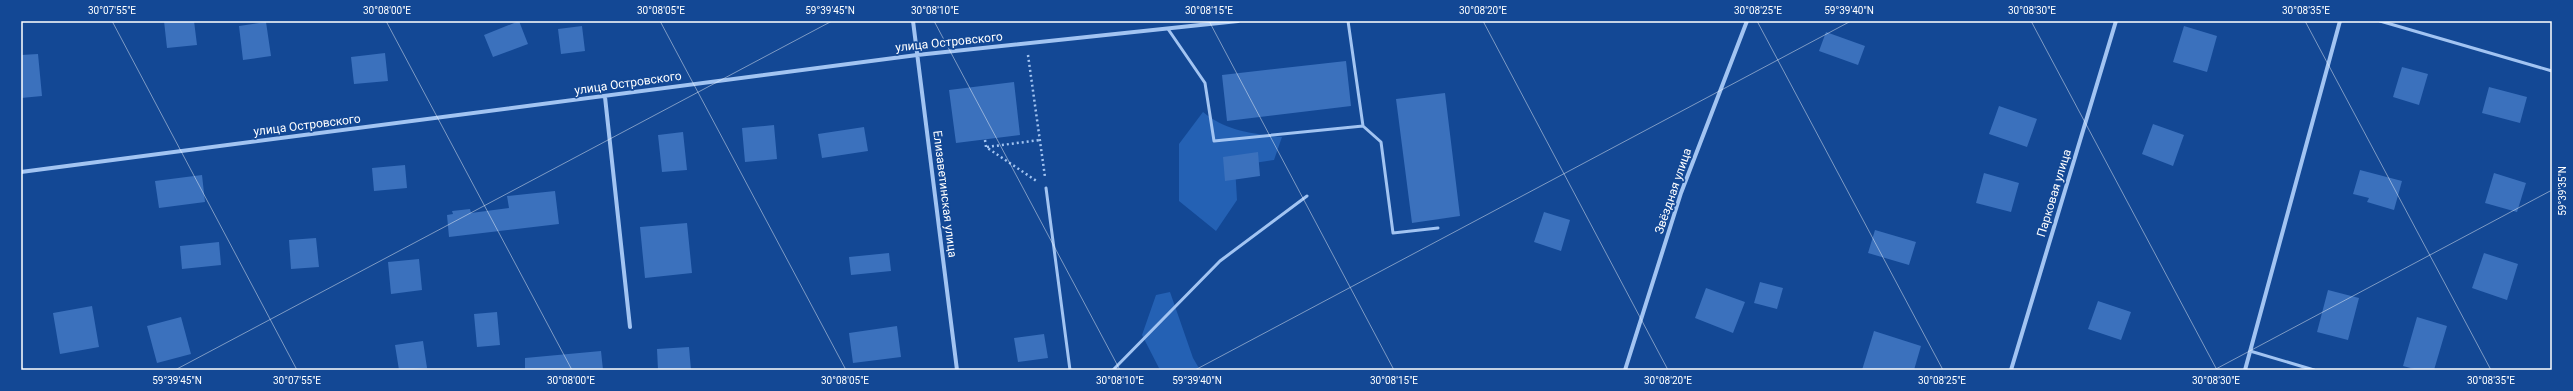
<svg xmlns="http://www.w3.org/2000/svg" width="2573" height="391" viewBox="0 0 2573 391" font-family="Roboto,sans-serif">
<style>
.green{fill:#2461b4}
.building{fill:#3b71bd}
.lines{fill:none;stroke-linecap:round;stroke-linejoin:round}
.path{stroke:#a2c4f2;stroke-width:2.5;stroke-dasharray:2 3;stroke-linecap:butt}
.service{stroke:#a2c4f2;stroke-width:3}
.minor{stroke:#a2c4f2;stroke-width:4}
.ticks{fill:none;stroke:#fff;stroke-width:1;stroke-opacity:0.45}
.labels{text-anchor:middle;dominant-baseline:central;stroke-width:3.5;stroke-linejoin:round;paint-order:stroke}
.street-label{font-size:12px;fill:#fff;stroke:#134895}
.neatline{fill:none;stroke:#fff;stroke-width:1.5}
.ticks-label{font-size:10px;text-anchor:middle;fill:#fff}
</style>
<rect width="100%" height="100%" fill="#134895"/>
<path class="green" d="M1203 112C1226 131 1253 134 1282 137L1274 160 1235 166 1237 200 1216 231 1179 201V144Z
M1170 292 1193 358 1200 370H1160L1142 335 1156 295Z"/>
<path class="building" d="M164 21H194L197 45 167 48Z
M519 21 528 44 493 57 484 35Z
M266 22 271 56 243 60 239 26Z
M582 26 585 51 561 54 558 29Z
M2184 26 2217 36 2207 72 2173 62Z
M1826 32 1865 46 1858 65 1819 51Z
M385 53 388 81 354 84 351 57Z
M38 54 42 96 21 98V55Z
M1346 61 1351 106 1227 121 1222 75Z
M2402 67 2428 74 2419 105 2393 97Z
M1014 82 1020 135 956 143 949 90Z
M2489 87 2527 97 2520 123 2482 113Z
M1445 93 1460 216 1412 223 1396 99Z
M1999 106 2037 119 2027 147 1989 134Z
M2153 124 2184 135 2173 166 2142 154Z
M774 125 777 159 745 162 742 128Z
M864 127 868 151 822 158 818 134Z
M683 132 687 170 662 172 658 135Z
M1258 152 1260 176 1225 181 1223 157Z
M405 165 407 188 374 191 372 168Z
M2360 170 2402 181 2394 210 2367 202 2369 198 2353 194Z
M1984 173 2019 183 2011 212 1976 203Z
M2494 173 2526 183 2517 212 2485 203Z
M202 175 205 202 159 208 155 181Z
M555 191 559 224 449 237 447 215 453 214 452 211 470 209 471 213 509 208 507 196Z
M1544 212 1570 220 1561 251 1534 242Z
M687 223 692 273 645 278 640 227Z
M1875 230 1916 242 1909 265 1868 253Z
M316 238 319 267 291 269 289 240Z
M219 242 221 265 182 269 180 246Z
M889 253 891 271 851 275 849 257Z
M2484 253 2518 264 2507 300 2472 288Z
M419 259 422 290 391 294 388 262Z
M1760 282 1783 288 1777 309 1754 303Z
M1706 288 1745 302 1733 333 1695 318Z
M2328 290 2359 298 2348 340 2317 332Z
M2098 301 2131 312 2121 340 2088 329Z
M92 306 99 347 60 354 53 313Z
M497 312 500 345 477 347 474 314Z
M181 317 191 354 157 363 147 326Z
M2417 317 2447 326 2434 370H2418L2403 366Z
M897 326 901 357 853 363 849 333Z
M1874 331 1921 346 1914 370H1862Z
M1044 334 1048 358 1018 362 1014 338Z
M423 341 427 368 399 370 395 345Z
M689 347 691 370H658L657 349Z
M601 351 603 370H525V358Z"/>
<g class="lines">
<path class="path" d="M1028 55 1045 177
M985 140 986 147 1038 182
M987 147 1040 140"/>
<path class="service" d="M1348 21 1363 126 1381 142 1393 233 1438 228
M2380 21 2552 71
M1168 29 1205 83 1214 141 1363 126
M1046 188 1070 370
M2250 351 2314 370
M1113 370 1220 261 1307 196"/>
<path class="minor" d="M913 21 957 370
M605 97 630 327
M21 172 917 55 1238 21
M1625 370 1681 193 1747 21
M2011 370 2116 21
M2245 370 2340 21"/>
</g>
<path class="ticks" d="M112 21 297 370M386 21 572 370M660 21 846 370M934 21 1120 370M1209 21 1394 370M1483 21 1668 370M1757 21 1943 370M2031 21 2217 370M2305 21 2491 370M21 366 23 370M175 370 832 21M1195 370 1851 21M2214 370 2552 190"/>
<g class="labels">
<g class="street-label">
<text transform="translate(949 42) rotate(-6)">улица Островского</text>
<text transform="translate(628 83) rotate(-8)">улица Островского</text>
<text transform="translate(307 125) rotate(-7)">улица Островского</text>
<text transform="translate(1673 191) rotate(-71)">Звёздная улица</text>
<text transform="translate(2054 193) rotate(-73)">Парковая улица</text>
<text transform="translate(945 194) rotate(83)">Елизаветинская улица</text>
</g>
</g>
<rect width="2573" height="391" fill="none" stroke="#134895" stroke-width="44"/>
<rect x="22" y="22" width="2529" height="347" class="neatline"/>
<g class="ticks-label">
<text x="112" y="14">30°07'55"E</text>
<text x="387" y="14">30°08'00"E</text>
<text x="661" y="14">30°08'05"E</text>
<text x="830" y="14">59°39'45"N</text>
<text x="935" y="14">30°08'10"E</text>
<text x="1209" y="14">30°08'15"E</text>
<text x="1483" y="14">30°08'20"E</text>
<text x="1758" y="14">30°08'25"E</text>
<text x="1849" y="14">59°39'40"N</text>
<text x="2032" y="14">30°08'30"E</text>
<text x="2306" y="14">30°08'35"E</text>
<text transform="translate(2562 191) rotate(-90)" y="4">59°39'35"N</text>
<text x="177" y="384">59°39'45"N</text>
<text x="297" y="384">30°07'55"E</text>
<text x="571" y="384">30°08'00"E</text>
<text x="845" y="384">30°08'05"E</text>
<text x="1120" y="384">30°08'10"E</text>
<text x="1197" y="384">59°39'40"N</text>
<text x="1394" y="384">30°08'15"E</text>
<text x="1668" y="384">30°08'20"E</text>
<text x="1942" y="384">30°08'25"E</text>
<text x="2216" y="384">30°08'30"E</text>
<text x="2491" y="384">30°08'35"E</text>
</g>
</svg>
